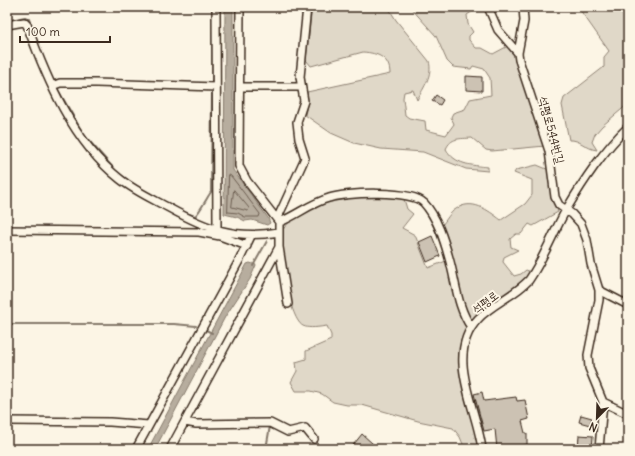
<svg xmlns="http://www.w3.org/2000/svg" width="635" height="456" viewBox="0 0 635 456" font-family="Delius,'Poor Story',sans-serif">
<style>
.green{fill:#e0d8c8;stroke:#8e8173}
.water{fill:#b7ad9e;stroke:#85796b}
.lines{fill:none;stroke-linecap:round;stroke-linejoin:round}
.shore{stroke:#6d5e51;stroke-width:1}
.stream{stroke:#85796b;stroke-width:2}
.building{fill:#ccc2b3;stroke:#3b2a1e}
.minor-casing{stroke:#3b2a1e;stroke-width:10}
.minor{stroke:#fcf5e5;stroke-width:7}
.labels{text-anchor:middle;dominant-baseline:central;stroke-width:4;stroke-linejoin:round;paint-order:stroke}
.street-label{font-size:12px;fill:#3b2a1e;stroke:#fcf5e5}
</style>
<rect width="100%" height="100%" fill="#fcf5e5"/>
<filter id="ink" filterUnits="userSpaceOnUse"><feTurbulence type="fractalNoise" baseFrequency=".025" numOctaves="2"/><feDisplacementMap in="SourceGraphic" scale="8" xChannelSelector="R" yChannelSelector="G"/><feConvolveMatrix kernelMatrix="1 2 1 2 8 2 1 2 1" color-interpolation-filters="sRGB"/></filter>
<g filter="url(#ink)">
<path class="green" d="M312 7H388L396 20 429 61C433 75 424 87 417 100L413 90 404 92 403 98 405 115 409 118 425 121 426 130 446 135 454 124 451 117 453 113 465 109 470 99 491 95 490 78 484 69 473 66 471 69 453 67 447 61 436 36 410 7H459V9H466L472 7 476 9 467 15 468 24 473 32 469 36V40L476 48H482L493 54 508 46 517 53 545 146 492 151 486 150 472 138C460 139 451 137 446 149 455 165 471 165 488 167V171L466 169 423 152 381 149 354 143 331 133 305 115 308 100 307 92 390 74C390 58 378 53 363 52L311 66 306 60Z
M578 7H628V104L602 126 595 134 592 142 597 150C586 149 580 139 569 140L562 105 564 98 604 67V57L609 51Z
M537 165 549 170 553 196 558 212 533 226 529 224 521 234H516L510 239 511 247 518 250 504 257 503 262 514 276 521 274 526 270 531 272 524 281 477 319 471 321 466 319 441 226C446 221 450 212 456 209 472 198 488 210 501 220L525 204 532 195V180L514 173 516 170Z
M370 196 404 199 407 209 413 214 402 228 415 235 428 268 446 261 458 310 467 330 460 354 461 368 479 449H465L460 437 453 428 418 421 362 405H347L333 402 322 394 311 391H296L291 382 297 371 296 362 306 359V351L331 340V335L327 326C320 327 309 329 303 326 295 322 289 298 287 290 285 275 277 246 282 232 286 219 320 202 333 199 344 197 358 197 370 196Z"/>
<path class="water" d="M225 7H233V170L268 218 270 223 267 225 252 220 245 221 237 217 224 214Z
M250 263 256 265 250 279 225 317 155 449H148L247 264Z"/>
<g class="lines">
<path class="shore" d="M229 175 231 176 260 214 259 217H245L238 213 228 212Z
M234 190 249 208 248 211 232 207Z"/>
<path class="stream" d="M7 21 25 17 29 19 37 42
M212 82 213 7
M57 88 84 135 115 170
M118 173C141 190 169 208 195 216 199 213 208 196 211 192L212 91
M253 266 267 241
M7 324H174L196 326
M204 329 212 333
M266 449 270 426"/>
</g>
<path class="building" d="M466 76 482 77V91L466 90Z
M436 95 443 100 440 105 432 101Z
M432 236 440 256 427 262 419 242Z
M482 392 484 401 516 397 517 401 525 400 529 419 522 421 525 433H527V445H524V449H497L495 429 484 431 474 394Z
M581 415 592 418 590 425 579 422Z
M362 434 373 444 369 449H350Z
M579 435 593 436 592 449H578Z"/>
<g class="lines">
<defs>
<path id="minor" d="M216 7 217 230
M240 7 239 166 247 181 279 222
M488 7 498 30 518 53
M523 7 524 21 518 53 519 60 549 151 555 197 559 205 572 214 581 224 587 240 591 264 599 290V300L588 355 589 368 603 402
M7 25 24 22 27 25C47 80 73 142 120 179 135 191 153 199 169 208 207 229 236 240 279 232
M52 86 60 83H96L216 87
M240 87H301
M280 222C297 215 311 203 329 198 345 192 413 190 424 203 437 217 444 240 449 258 456 282 457 307 471 327
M7 230 199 232 220 236 247 246
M279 247 288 304
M599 290 624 303
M603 402 628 414
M7 421 110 422 149 425
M185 422 196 424 270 423 288 432 305 428 314 439
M136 449 240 259 251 236
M170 449 279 247V215L305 158 299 139 297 122 304 101 300 77 307 7
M482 449C477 408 444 355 478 319 492 304 514 296 529 280 544 258 553 233 566 210 584 180 603 151 628 127
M599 449 603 402"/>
</defs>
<use href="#minor" class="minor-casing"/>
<use href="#minor" class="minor"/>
</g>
</g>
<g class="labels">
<g class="street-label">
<text transform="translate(552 130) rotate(75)">석평로544번길</text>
<text transform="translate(485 302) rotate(-37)">석평로</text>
</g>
</g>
<rect width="635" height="456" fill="none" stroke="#fcf5e5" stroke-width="24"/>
<rect x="12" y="12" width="611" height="432" fill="none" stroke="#3b2a1e" stroke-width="1.5" filter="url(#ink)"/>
<g transform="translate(597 418) rotate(203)" stroke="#fcf5e5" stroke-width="3" paint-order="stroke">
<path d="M0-3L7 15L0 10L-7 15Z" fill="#3b2a1e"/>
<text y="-6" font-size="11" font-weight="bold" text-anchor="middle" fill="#3b2a1e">N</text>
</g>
<path d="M20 36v6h90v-6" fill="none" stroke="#3b2a1e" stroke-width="2"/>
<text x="26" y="36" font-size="12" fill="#3b2a1e" stroke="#fcf5e5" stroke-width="3" paint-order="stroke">100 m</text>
</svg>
